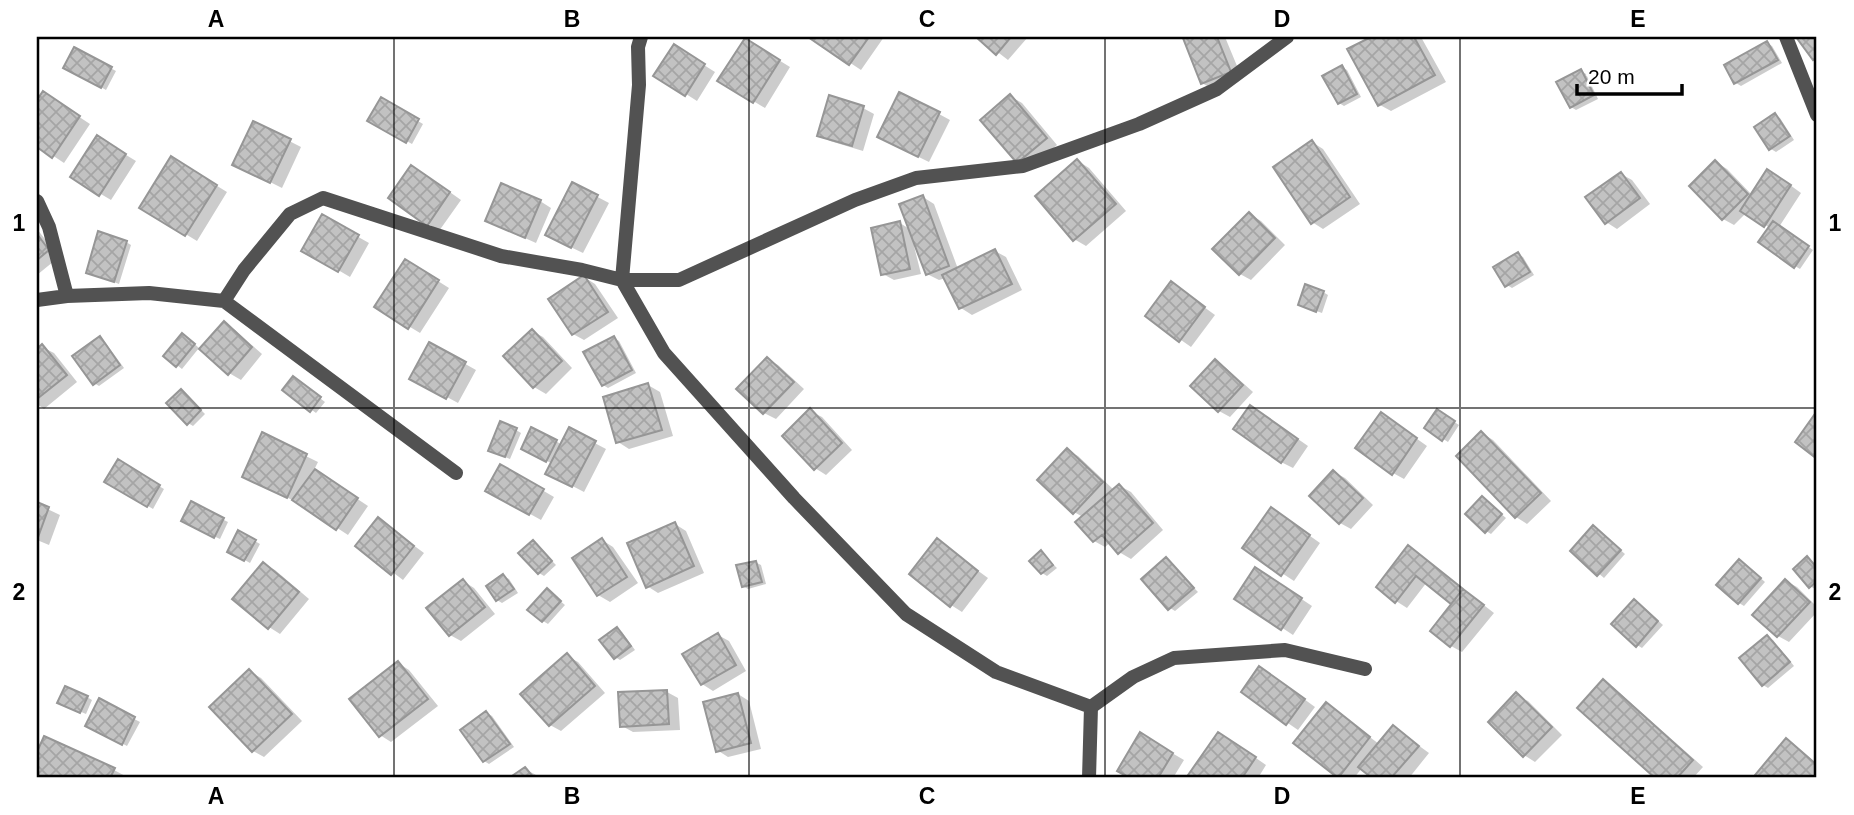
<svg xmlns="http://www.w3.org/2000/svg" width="1854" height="815" viewBox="0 0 1854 815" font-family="Helvetica,sans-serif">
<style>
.shadow{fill:#0003}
.building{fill:url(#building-cross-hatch);stroke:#969696;stroke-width:2}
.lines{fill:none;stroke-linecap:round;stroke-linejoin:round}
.street{stroke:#525252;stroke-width:14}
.grid{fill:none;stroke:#000;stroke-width:2;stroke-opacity:0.55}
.neatline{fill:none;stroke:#000;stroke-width:2.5}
.grid-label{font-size:23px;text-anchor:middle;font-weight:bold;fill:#000}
</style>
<defs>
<pattern id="building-cross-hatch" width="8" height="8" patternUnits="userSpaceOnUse" patternTransform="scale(1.75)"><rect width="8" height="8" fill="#c2c2c2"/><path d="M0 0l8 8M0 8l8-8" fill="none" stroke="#a5a5a5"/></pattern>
</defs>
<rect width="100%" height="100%" fill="#fff"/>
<path class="shadow" d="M811 37H884L861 70Z
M978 37H1028L1008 60Z
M1191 37H1225L1242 78 1214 90 1202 83 1185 39Z
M1374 37H1421L1446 82 1391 111 1380 105 1350 50Z
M1767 43 1772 46 1782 63 1741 86 1736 83Z
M756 46 790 67 765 108 720 81Z
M75 49 116 71 106 90 66 67Z
M685 53 715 72 697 101 686 94Z
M1342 67 1347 70 1361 97 1344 106 1339 103Z
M1581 71 1586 74 1598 99 1576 110 1571 107Z
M43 93 90 124 64 163 37 145V103Z
M1010 96 1022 103 1057 145 1029 168 1018 162Z
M381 99 423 124 412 144 369 120Z
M863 108 874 114 863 151 830 141 819 135Z
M939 114 950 120 929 162 890 143Z
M1775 115 1780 118 1794 140 1776 152 1771 149Z
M254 123 301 147 282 188 246 170Z
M1312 142 1323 149 1360 204 1323 229 1312 222Z
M108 144 136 161 111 200 72 177Z
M1078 161 1089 168 1126 211 1086 246 1074 239Z
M1716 162 1727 169 1752 195 1779 177 1801 193 1779 227 1813 250 1800 269 1795 266 1770 228 1746 213 1734 225 1723 219Z
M183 165 227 192 197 241 141 207Z
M423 173 461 200 439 231 390 198Z
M1621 174 1632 180 1650 204 1617 229 1606 222Z
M573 184 609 203 583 253 558 241Z
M923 197 934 204 958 269 995 251 1006 257 1022 290 972 315 961 308 946 278 939 280 927 274 917 245 914 246 921 274 894 280 883 274 900 223 911 230Z
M540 201 551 208 536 243 498 226Z
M1249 214 1261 221 1285 245 1251 280 1240 274Z
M323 217 369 243 350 277 304 250Z
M37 229 59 257 37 275Z
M126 242 131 245 119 284 88 272Z
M1518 254 1523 257 1534 275 1512 288 1507 285Z
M406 261 449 288 420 333 377 307Z
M584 277 595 284 618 318 584 340 573 334Z
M1171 283 1215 315 1191 347 1147 316Z
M1323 292 1328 295 1322 313 1305 307Z
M224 324 235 330 262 354 241 380 229 373Z
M532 331 543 337 572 368 546 394 534 387 505 356Z
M188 338 199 348 182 369 165 356Z
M614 338 619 341 636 373 608 388 603 385Z
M100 339 105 342 124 368 99 386 94 383Z
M430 344 476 370 458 403 412 378Z
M42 347 54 353 77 382 44 409 37 404V351Z
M767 359 778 365 804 389 776 419 764 413 739 389Z
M1215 361 1226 368 1253 392 1230 417 1219 411Z
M299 382 325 402 316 413 285 390Z
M648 385 660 392 673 436 629 449 618 442Z
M186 395 205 414 193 426 188 423Z
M810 411 822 417 852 450 826 475 815 468Z
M1437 411 1459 425 1448 442 1426 428Z
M1262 414 1308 446 1293 468 1281 462Z
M1392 421 1427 446 1404 479 1393 473Z
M516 430 521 433 510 459 495 453Z
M570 430 606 449 584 492 559 479 553 464 523 449 556 441 562 445Z
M1482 433 1493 440 1551 501 1527 524 1516 517 1458 456Z
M263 435 318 462 314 470 368 506 348 535 299 503 255 483Z
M1067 450 1078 456 1114 490 1120 486 1131 492 1163 530 1131 559 1119 552 1111 542 1105 547 1094 541 1083 517 1074 512Z
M118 462 164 489 153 509 107 481Z
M501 466 554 497 541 520 487 490Z
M1334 472 1345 478 1373 505 1351 529 1340 523Z
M1482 498 1506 518 1491 534 1486 531Z
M37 504 60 515 49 545 37 540Z
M192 504 228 522 220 539 188 524Z
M1282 516 1320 543 1294 581 1244 548Z
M378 519 424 553 403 580 357 545Z
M675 524 686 531 704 573 658 593 647 586Z
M1594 527 1625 554 1604 578 1572 551Z
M239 532 260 544 250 563 229 551Z
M602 540 613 547 638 583 610 602 598 595 574 558Z
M937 541 988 578 962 612 951 605Z
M533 542 556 565 544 576 539 573Z
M1409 547 1494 613 1462 652 1451 646 1454 604 1427 582 1407 608 1396 601Z
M1041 553 1057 568 1047 576 1042 573Z
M1166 559 1198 592 1175 611 1170 608Z
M1808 559 1817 567 1815 589 1810 586Z
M755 562 761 565 766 584 748 589 743 586Z
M264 564 275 570 309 599 280 634 269 627Z
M1745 564 1765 582 1744 606 1739 603Z
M503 576 509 579 518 593 502 603 497 600Z
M1267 576 1312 606 1293 635 1237 598Z
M463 581 474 588 495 614 461 641 450 635Z
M1786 581 1797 587 1817 607V612L1789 642 1778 636Z
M547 590 565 605 548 624 543 621Z
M1639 604 1663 625 1642 648 1637 645Z
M617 629 622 632 635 650 620 660 615 657Z
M718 635 729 641 746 671 713 691 702 684Z
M1767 637 1773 640 1794 666 1768 688 1763 685Z
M567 656 578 662 605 693 561 731 550 725Z
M398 663 409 670 438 706 391 742 380 735Z
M249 671 261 678 302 721 264 757 253 751Z
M1271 675 1315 707 1298 730 1243 692Z
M1603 681 1614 688 1703 767 1693 778H1658L1579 708Z
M667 692 678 698 680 730 633 732 622 726Z
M738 694 749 701 761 749 728 757 717 750Z
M1516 695 1528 701 1562 735 1535 762 1524 755Z
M87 697 92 700 86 714 65 705Z
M100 701 140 722 127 746 87 725Z
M1326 704 1379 744 1393 727 1429 753 1409 778H1374L1362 768 1354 778H1341L1339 777Z
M487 713 492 716 514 747 489 764 484 761Z
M1141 735 1184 760 1173 778H1134L1120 770Z
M45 738 114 770 129 778H37V757Z
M1230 740 1266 765 1258 778H1189Z
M1786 740 1817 764V778H1761L1757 775Z
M525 769 536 775 538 778H512Z"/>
<path class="building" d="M808 37H869L849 65Z
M976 37H1011L996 55Z
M1186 37H1217L1231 72 1201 84 1183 38Z
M1371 37H1414L1435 75 1378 106 1347 49Z
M1796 37H1817V57L1813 60Z
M745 38 780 60 753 103 717 81Z
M1767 41 1778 60 1734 84 1724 65Z
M674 44 705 64 685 96 653 76Z
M74 47 112 67 101 88 63 68Z
M1342 65 1357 94 1338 104 1322 76Z
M1581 69 1594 95 1570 108 1556 82Z
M43 91 80 116 52 158 37 147V100Z
M899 92 940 112 918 157 877 137Z
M1010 94 1047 138 1017 163 980 120Z
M829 95 864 106 852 146 817 136Z
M381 97 419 119 406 143 367 121Z
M1775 113 1790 136 1769 150 1754 127Z
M253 121 291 139 270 183 232 165Z
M97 135 126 154 99 196 70 177Z
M1312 140 1350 197 1311 224 1273 167Z
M171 156 217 185 185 236 139 208Z
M1077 159 1116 204 1073 241 1035 196Z
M1715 160 1748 194 1722 220 1689 186Z
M411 165 450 192 427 226 388 198Z
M1767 169 1791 185 1764 227 1740 211Z
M1621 172 1640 198 1605 224 1585 197Z
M572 182 598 195 571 248 545 235Z
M501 183 541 200 525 238 485 221Z
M923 195 949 266 926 275 899 204Z
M1249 212 1275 238 1239 275 1212 249Z
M322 214 359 235 338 272 301 251Z
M900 221 910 269 881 275 871 228Z
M1773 221 1809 246 1794 268 1758 242Z
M98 231 127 241 114 282 86 273Z
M37 234 49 250 37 260Z
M995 249 1012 284 959 309 942 275Z
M1518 252 1530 272 1505 287 1493 267Z
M405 259 439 280 408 329 374 307Z
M584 275 608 312 572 335 548 299Z
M1171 281 1205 307 1179 342 1145 316Z
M1305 284 1324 291 1316 312 1298 305Z
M224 321 252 347 228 375 199 349Z
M532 329 562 361 533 388 503 356Z
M182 333 195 344 176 367 163 356Z
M100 336 120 365 93 385 72 356Z
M614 336 632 370 602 386 583 352Z
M429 342 466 362 446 399 409 379Z
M42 344 67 375 37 399V349Z
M767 357 794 382 763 414 736 389Z
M1215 359 1243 385 1218 412 1190 386Z
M293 376 321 397 310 412 282 390Z
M648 383 662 430 616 443 603 397Z
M181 389 201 410 187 425 166 403Z
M1250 405 1298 439 1281 463 1233 429Z
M810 408 842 443 814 470 782 436Z
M1437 409 1455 421 1442 441 1424 428Z
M1817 411V459L1795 442Z
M1381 412 1417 438 1392 475 1355 448Z
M500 421 517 428 505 457 488 451Z
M531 427 557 440 546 462 521 449Z
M569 427 596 441 572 487 545 474Z
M1481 431 1541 493 1515 518 1456 456Z
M262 432 307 454 287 498 242 477Z
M1067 448 1103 482 1073 514 1037 480Z
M118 459 160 485 147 507 104 482Z
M500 464 544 489 529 515 485 491Z
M315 469 358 498 336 530 292 500Z
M1333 470 1363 498 1339 524 1309 496Z
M1119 484 1153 523 1118 554 1102 535 1093 542 1075 522Z
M1482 496 1502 514 1485 533 1465 514Z
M191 501 224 518 214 538 181 521Z
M37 502 49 507 37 540Z
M1271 507 1310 535 1281 576 1242 548Z
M378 517 414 546 391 575 355 546Z
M675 522 694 566 646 588 627 543Z
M1593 525 1621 550 1597 576 1570 551Z
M238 530 256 540 244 561 227 552Z
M602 538 627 577 597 596 572 558Z
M937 538 978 571 950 607 909 574Z
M533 540 552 561 538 574 518 553Z
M1408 545 1463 589 1451 604 1416 576 1395 603 1376 587Z
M1041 550 1053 565 1041 574 1029 561Z
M1807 556 1817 568V581L1809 588 1793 569Z
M1166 557 1194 588 1168 610 1141 579Z
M1739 559 1761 578 1738 604 1716 585Z
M756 561 762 582 742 587 736 565Z
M263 562 299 592 268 629 232 599Z
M1255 567 1302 598 1281 630 1234 599Z
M503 574 514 589 496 601 486 586Z
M463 579 485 607 449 636 426 608Z
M1785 579 1810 602 1777 637 1752 615Z
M547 588 561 601 542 622 527 610Z
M1463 589 1484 605 1450 647 1430 631Z
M1634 599 1658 621 1636 647 1611 624Z
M617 627 631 646 614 659 599 640Z
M718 633 736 665 701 685 682 654Z
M1767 635 1790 662 1762 686 1739 658Z
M567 653 595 686 549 726 520 694Z
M398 661 428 699 379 737 349 699Z
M1259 666 1305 699 1286 725 1241 692Z
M249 669 292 714 252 752 209 707Z
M1603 679 1693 760 1677 778H1655L1577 708Z
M65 686 88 696 80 713 57 703Z
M667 690 669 724 620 727 618 692Z
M1516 692 1552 727 1523 757 1488 722Z
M738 693 751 743 716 752 703 702Z
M99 698 135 717 122 745 85 726Z
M1326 702 1370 737 1338 778 1293 743Z
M486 711 510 744 483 762 460 730Z
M1393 725 1419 746 1391 778H1372L1358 767Z
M1140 732 1173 753 1158 778H1130L1117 771Z
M1218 732 1256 757 1242 778H1186Z
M44 736 115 768 110 778H37V752Z
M1786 738 1817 765V778H1759L1755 775Z
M525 767 534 778H509Z"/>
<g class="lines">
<path class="street" d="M641 37 638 47 639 85 622 280 664 353 794 498 906 614 996 672 1091 707
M1786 37 1817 115
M37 201 49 227 67 296
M37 300 67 296 149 293 224 301 244 270 290 214 323 198 501 256 582 270 622 280H679L855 200 916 178 1023 166 1139 124 1217 89 1287 37
M224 301 456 473
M1089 778 1091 707 1133 677 1174 658 1285 650 1365 669"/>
</g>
<path class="grid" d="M394 37V778M749 37V778M1105 37V778M1460 37V778M37 408H1817"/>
<rect width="1854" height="815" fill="none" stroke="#ffffff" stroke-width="77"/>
<path d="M1577 84v10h105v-10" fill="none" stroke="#000000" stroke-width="3.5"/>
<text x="1588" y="84" font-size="21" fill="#000000" stroke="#ffffff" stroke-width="5" paint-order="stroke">20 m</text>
<rect x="38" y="38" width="1777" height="738" class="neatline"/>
<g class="grid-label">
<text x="216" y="27">A</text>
<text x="572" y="27">B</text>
<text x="927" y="27">C</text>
<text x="1282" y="27">D</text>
<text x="1638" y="27">E</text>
<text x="19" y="231">1</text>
<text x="1835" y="231">1</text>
<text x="19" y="600">2</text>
<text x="1835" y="600">2</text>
<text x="216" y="804">A</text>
<text x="572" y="804">B</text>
<text x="927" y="804">C</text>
<text x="1282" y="804">D</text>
<text x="1638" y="804">E</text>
</g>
</svg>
